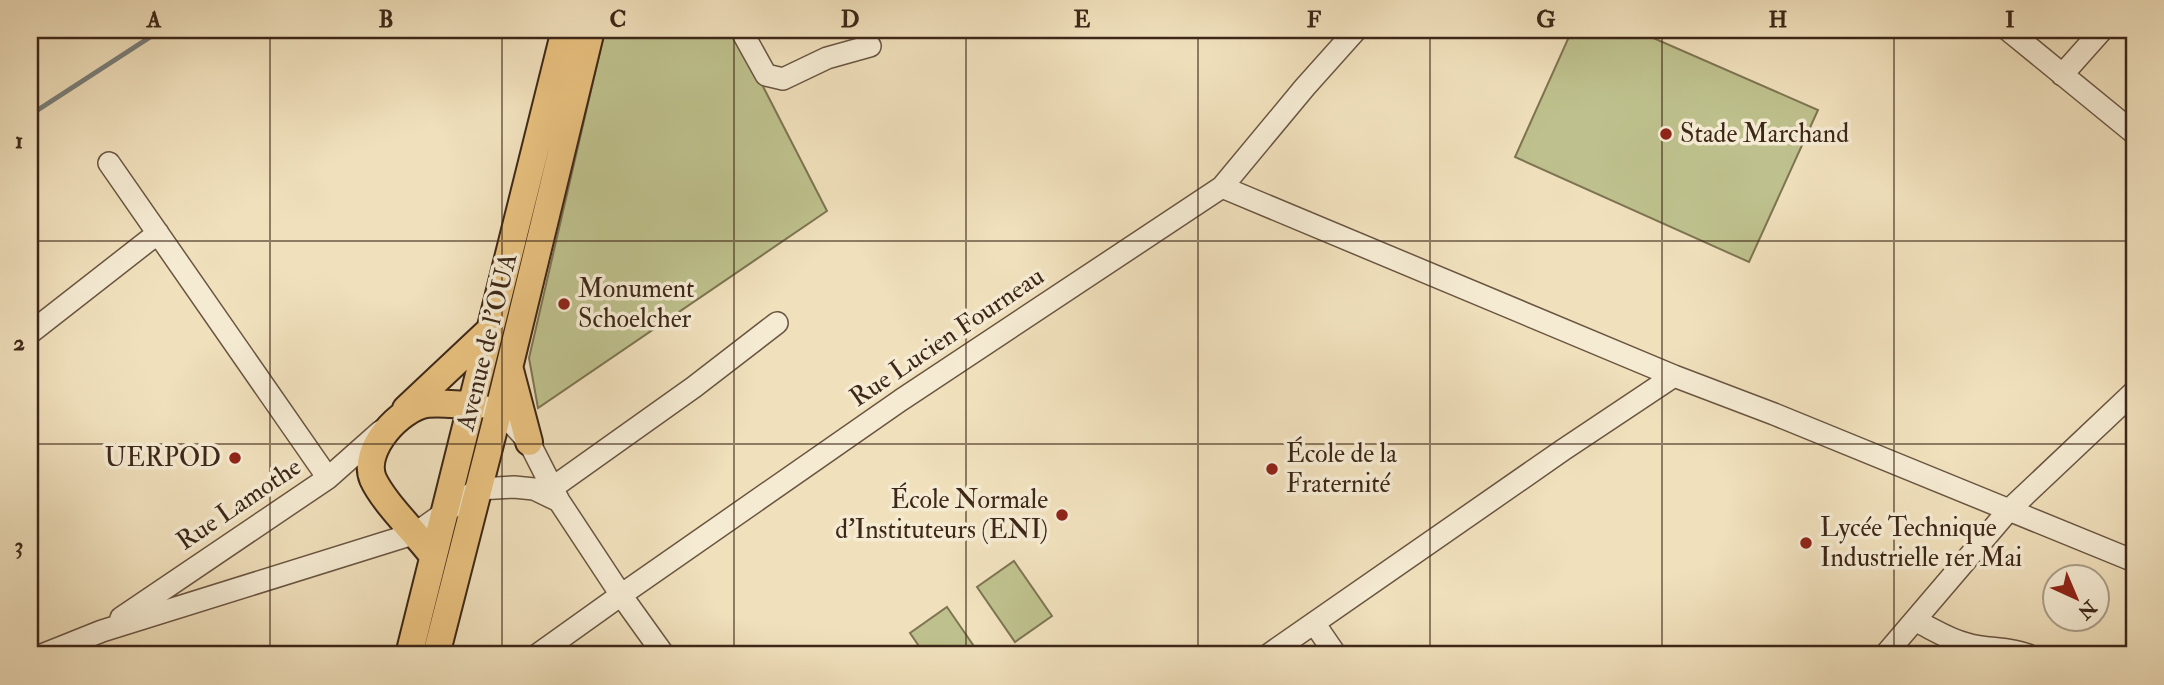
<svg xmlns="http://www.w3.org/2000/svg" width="2164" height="685" viewBox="0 0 2164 685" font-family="'IM FELL Double Pica',serif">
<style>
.green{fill:#bec18d;stroke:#7e7452;stroke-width:2}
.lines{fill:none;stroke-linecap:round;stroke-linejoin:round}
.stream{stroke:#797f7b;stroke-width:5}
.minor-casing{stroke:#6a5541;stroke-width:24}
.major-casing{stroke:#3d2718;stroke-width:30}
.minor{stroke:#f5ebd3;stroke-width:21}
.major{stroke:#e8c07e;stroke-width:26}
.grid{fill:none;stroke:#3d2718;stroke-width:2;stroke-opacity:0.55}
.poi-dot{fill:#8f2418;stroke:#f5ebd3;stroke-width:2.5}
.labels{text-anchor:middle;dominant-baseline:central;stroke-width:7;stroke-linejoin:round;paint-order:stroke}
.poi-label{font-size:26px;fill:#3d2718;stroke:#f5ebd3;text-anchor:start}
.street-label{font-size:26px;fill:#3d2718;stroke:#f5ebd3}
.neatline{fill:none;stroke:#3d2718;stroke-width:2.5}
.grid-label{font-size:23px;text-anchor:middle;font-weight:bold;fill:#3d2718}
</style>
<rect width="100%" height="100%" fill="#f0e0bc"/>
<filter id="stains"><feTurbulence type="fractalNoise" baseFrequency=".00286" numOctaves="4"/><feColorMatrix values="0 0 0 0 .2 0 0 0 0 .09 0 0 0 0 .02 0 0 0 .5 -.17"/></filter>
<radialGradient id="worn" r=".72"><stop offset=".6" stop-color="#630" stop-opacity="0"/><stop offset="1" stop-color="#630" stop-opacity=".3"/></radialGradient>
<path class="green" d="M605 30H734L827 211 538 408 529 358Z
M1572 30H1635L1818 110 1749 262 1515 157Z
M1014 561 1052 616 1015 642 977 587Z
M947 607 980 655H925L910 633Z"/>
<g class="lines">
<path class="stream" d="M30 115 161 30"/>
<defs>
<path id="minor" d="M741 30 766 75 783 79 827 58 870 46
M2008 30 2134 133
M2062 75 2102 30
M109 163 328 478
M1222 187 1674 376 1774 414 2134 561
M30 333 158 233
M471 405 499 409 529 442 559 501 621 595 664 655
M552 488 694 387 777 323
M121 618 328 478 381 431
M1916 621C1933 629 1949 640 1967 644 1987 650 2008 647 2028 655
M1314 623 1336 655
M42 655 102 631 416 533 478 489 514 487 534 489 559 501
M537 655 621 595 901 400 1222 187 1305 87 1356 30
M1268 655 1563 450 1674 376
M1885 655 2008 511 2134 392"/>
<path id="major" d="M510 370 529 442
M406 409 490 330
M433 556C416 533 384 503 373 479 361 450 400 408 427 404 441 402 457 405 471 405
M409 655 565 30
M436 655 499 409 591 30"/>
</defs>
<use href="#minor" class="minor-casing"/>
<use href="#major" class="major-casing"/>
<use href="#minor" class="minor"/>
<use href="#major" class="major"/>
</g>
<path class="grid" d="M270 30V655M502 30V655M734 30V655M966 30V655M1198 30V655M1430 30V655M1662 30V655M1894 30V655M30 241H2134M30 444H2134"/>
<g class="poi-dot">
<circle cx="1666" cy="134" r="7"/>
<circle cx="564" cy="304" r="7"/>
<circle cx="235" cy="458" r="7"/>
<circle cx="1272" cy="469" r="7"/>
<circle cx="1062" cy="515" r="7"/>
<circle cx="1806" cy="543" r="7"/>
</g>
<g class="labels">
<g class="poi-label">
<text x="1680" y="134">Stade Marchand</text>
<text x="578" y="289">Monument<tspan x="578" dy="30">Schoelcher</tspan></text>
<text x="1286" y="454">École de la<tspan x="1286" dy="30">Fraternité</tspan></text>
<text x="221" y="458" text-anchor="end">UERPOD</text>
<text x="1048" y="500" text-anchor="end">École Normale<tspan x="1048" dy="30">d'Instituteurs (ENI)</tspan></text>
<text x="1820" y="528">Lycée Technique<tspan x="1820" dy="30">Industrielle 1er Mai</tspan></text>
</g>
<g class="street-label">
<text transform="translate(947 337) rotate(-34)">Rue Lucien Fourneau</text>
<text transform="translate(487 342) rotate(-76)">Avenue de l'OUA</text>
<text transform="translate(239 504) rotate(-34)">Rue Lamothe</text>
</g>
</g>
<rect width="2164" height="685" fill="none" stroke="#f0e0bc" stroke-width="77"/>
<g transform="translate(2076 598) rotate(136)"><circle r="33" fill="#f5ebd3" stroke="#ab9d88" stroke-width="2"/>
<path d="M0-5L12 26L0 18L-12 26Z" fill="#8f2418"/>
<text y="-10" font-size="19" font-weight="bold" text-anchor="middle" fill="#3d2718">N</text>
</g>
<rect x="38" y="38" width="2088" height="608" class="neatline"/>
<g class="grid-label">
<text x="154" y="27">A</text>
<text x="386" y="27">B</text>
<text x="618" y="27">C</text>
<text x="850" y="27">D</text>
<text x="1082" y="27">E</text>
<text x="1314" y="27">F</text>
<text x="1546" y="27">G</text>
<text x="1778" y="27">H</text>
<text x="2010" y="27">I</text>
<text x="19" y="148">1</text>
<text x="19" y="350">2</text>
<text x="19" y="553">3</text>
</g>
<rect width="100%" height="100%" filter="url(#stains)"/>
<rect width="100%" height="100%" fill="url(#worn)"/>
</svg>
